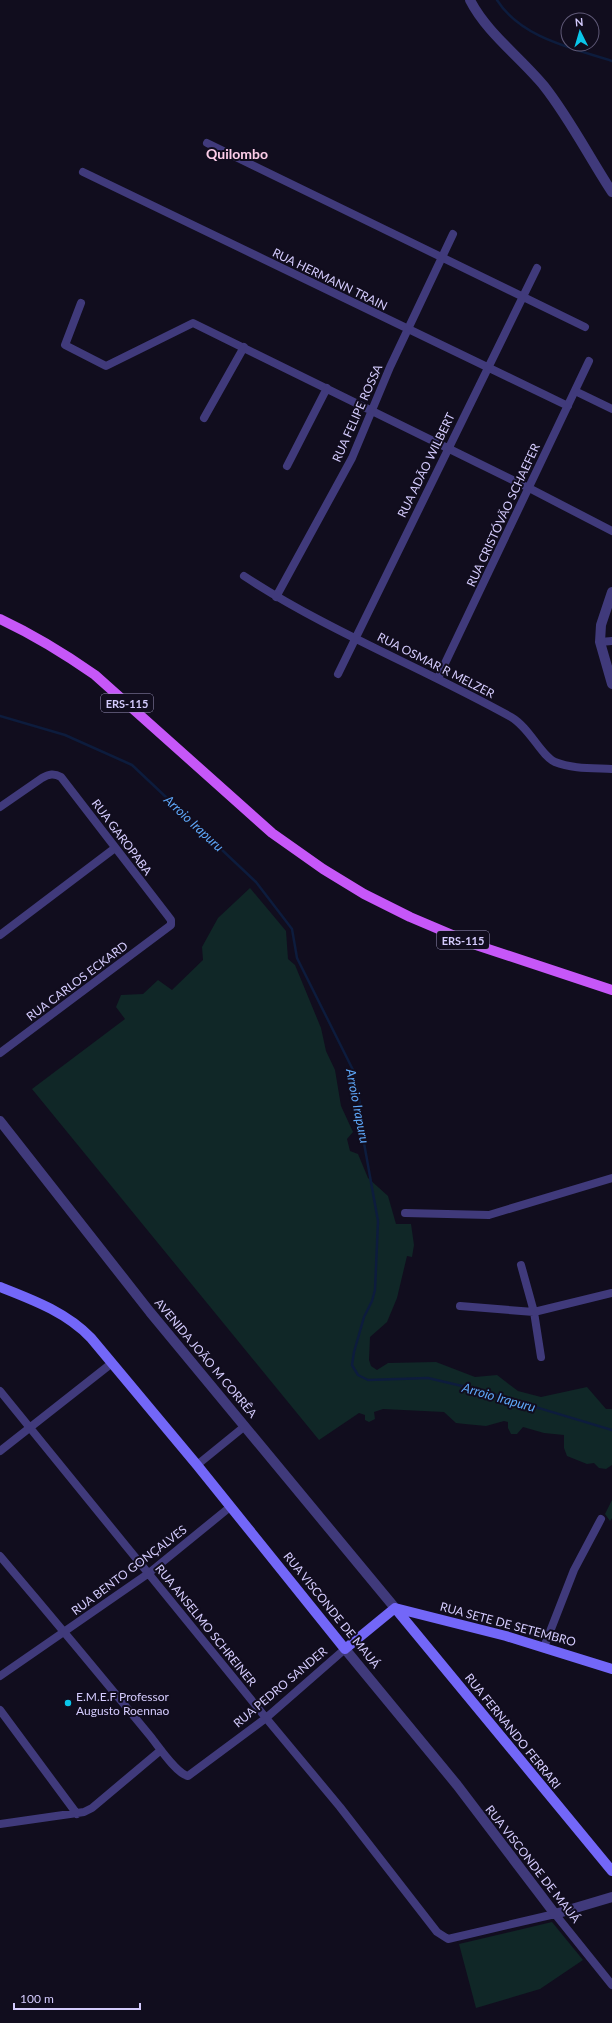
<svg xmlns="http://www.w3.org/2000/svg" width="612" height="2023" viewBox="0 0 612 2023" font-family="Lato,sans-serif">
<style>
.green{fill:#102727}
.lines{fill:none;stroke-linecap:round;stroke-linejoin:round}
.stream{stroke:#0d1c3d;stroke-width:2.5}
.minor{stroke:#403a7b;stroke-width:8}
.tertiary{stroke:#403a7b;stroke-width:10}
.secondary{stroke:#7367f8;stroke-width:10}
.primary{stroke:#c657f8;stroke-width:10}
.poi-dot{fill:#0ac6ea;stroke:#110d1e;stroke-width:1.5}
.labels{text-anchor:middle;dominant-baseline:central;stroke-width:4;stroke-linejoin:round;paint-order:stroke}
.shield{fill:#110d1e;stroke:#9a92ba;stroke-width:1}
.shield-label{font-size:11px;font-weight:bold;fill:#d4cbfd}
.street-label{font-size:12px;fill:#d4cbfd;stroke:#110d1e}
.poi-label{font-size:12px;fill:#d4cbfd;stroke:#110d1e;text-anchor:start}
.water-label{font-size:13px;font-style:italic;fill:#5ea7f8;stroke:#110d1e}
.quarter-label{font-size:14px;font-weight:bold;fill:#fdcde9;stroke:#110d1e}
</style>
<rect width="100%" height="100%" fill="#110d1e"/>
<path class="green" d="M250 888 286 931 288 959 295 965 321 1028 326 1051 335 1070 341 1106 353 1132 347 1139 350 1151 358 1154 368 1178 388 1196 396 1224H411L414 1245 412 1257 407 1256 397 1298 387 1322 370 1337 369 1360 371 1366 377 1370 388 1363 436 1362 475 1377 497 1375 518 1391 541 1397 587 1387 606 1409H612V1465L606 1469 599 1468 594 1463 587 1464 567 1456 564 1448V1435L544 1433 523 1427 517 1434H511L508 1428V1422L504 1421 486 1426 465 1424 456 1423 444 1412 383 1409 374 1412 375 1419 369 1422 365 1420V1415L359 1413 319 1440 32 1089 125 1019 116 1007 121 995 143 994 158 980 172 990 203 960 202 947 218 918Z
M612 1500V1518L610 1521 605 1514Z
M552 1922 583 1960 540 1989 476 2008 459 1944Z"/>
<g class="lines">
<path class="stream" d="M497 0C521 38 572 48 612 61
M0 716 65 735 132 765 256 882 292 929 297 958 353 1070 359 1098 364 1143 378 1221 375 1290 372 1301 364 1317 354 1352 352 1365 358 1375 368 1380 428 1378 479 1390 612 1430"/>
<path class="minor" d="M207 143 585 327
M83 172 568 406
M81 303 65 345 106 366 193 323 529 488 612 531
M575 391 612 409
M204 418 244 347
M287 466 327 388
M244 576C328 631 423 668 511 717 530 728 541 756 555 762 572 769 594 768 612 769
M276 597 352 458 390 367 453 234
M600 642 612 641
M338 674 537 268
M438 678 589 361
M0 807 42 778C49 774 54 773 61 777L168 916 171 920V925L0 1053
M0 935 115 848
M405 1213 489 1215 612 1178
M521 1265 534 1312 541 1357
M460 1306 534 1312 612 1293
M0 1391 266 1718 340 1807 437 1932 448 1939 555 1914 612 1985
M0 1451 112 1363
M197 1465 245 1426
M0 1556C51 1616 101 1676 151 1737 159 1747 176 1773 188 1776L266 1718 345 1649
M544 1647 574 1570 601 1519
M0 1676 149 1573 230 1507
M0 1710 77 1814
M0 1824 84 1812 92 1808 161 1750"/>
<path class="tertiary" d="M470 0C486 32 521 58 544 86 570 119 589 157 612 192
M612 592 601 625 600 642 612 684
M0 1121 150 1312 395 1608
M345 1649 457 1785 555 1914 612 1897"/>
<path class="secondary" d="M0 1287C33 1300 66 1312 91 1338L197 1465 345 1649 395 1608
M395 1608 612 1871
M395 1608 506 1636 612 1669"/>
<path class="primary" d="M0 619C34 635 65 654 95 675L272 833 323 869 364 894 410 917 476 945 612 990"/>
</g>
<circle class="poi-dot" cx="68" cy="1703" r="4"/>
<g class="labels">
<g class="shield">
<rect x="101" y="694" width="52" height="18" rx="3"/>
<rect x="437" y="931" width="52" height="18" rx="3"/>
</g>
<g class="shield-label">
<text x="127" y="703">ERS-115</text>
<text x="463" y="940">ERS-115</text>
</g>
<g class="street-label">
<text transform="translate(330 279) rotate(26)">RUA HERMANN TRAIN</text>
<text transform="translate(357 413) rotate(-66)">RUA FELIPE ROSSA</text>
<text transform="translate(426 465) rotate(-64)">RUA ADÃO WILBERT</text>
<text transform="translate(503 515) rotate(-65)">RUA CRISTÓVÃO SCHAEFER</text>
<text transform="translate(436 665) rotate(27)">RUA OSMAR R MELZER</text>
<text transform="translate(122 837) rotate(53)">RUA GAROPABA</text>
<text transform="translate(77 981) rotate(-37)">RUA CARLOS ECKARD</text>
<text transform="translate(206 1358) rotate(50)">AVENIDA JOÃO M CORRÊA</text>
<text transform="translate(129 1570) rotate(-37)">RUA BENTO GONÇALVES</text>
<text transform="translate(332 1610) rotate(51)">RUA VISCONDE DE MAUÁ</text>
<text transform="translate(508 1624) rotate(15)">RUA SETE DE SETEMBRO</text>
<text transform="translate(206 1625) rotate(51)">RUA ANSELMO SCHREINER</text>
<text transform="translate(280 1687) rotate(-40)">RUA PEDRO SANDER</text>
<text transform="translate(513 1731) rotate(51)">RUA FERNANDO FERRARI</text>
<text transform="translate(533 1864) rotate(52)">RUA VISCONDE DE MAUÁ</text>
</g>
<g class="poi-label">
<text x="76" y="1696">E.M.E.F Professor<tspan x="76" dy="14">Augusto Roennao</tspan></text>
</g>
<g class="water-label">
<text transform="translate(194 823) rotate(43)">Arroio Irapuru</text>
<text transform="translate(358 1106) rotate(79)">Arroio Irapuru</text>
<text transform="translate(499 1397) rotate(16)">Arroio Irapuru</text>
</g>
<g class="quarter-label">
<text x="237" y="153">Quilombo</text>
</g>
</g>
<g transform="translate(580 32) rotate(355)"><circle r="19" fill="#110d1e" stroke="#5f5977"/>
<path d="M0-3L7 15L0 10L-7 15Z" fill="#0ac6ea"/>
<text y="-6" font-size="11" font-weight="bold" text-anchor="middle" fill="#d4cbfd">N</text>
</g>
<path d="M14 2003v6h126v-6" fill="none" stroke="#d4cbfd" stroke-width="2"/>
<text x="20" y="2003" font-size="12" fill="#d4cbfd" stroke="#110d1e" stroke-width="3" paint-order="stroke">100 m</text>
</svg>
